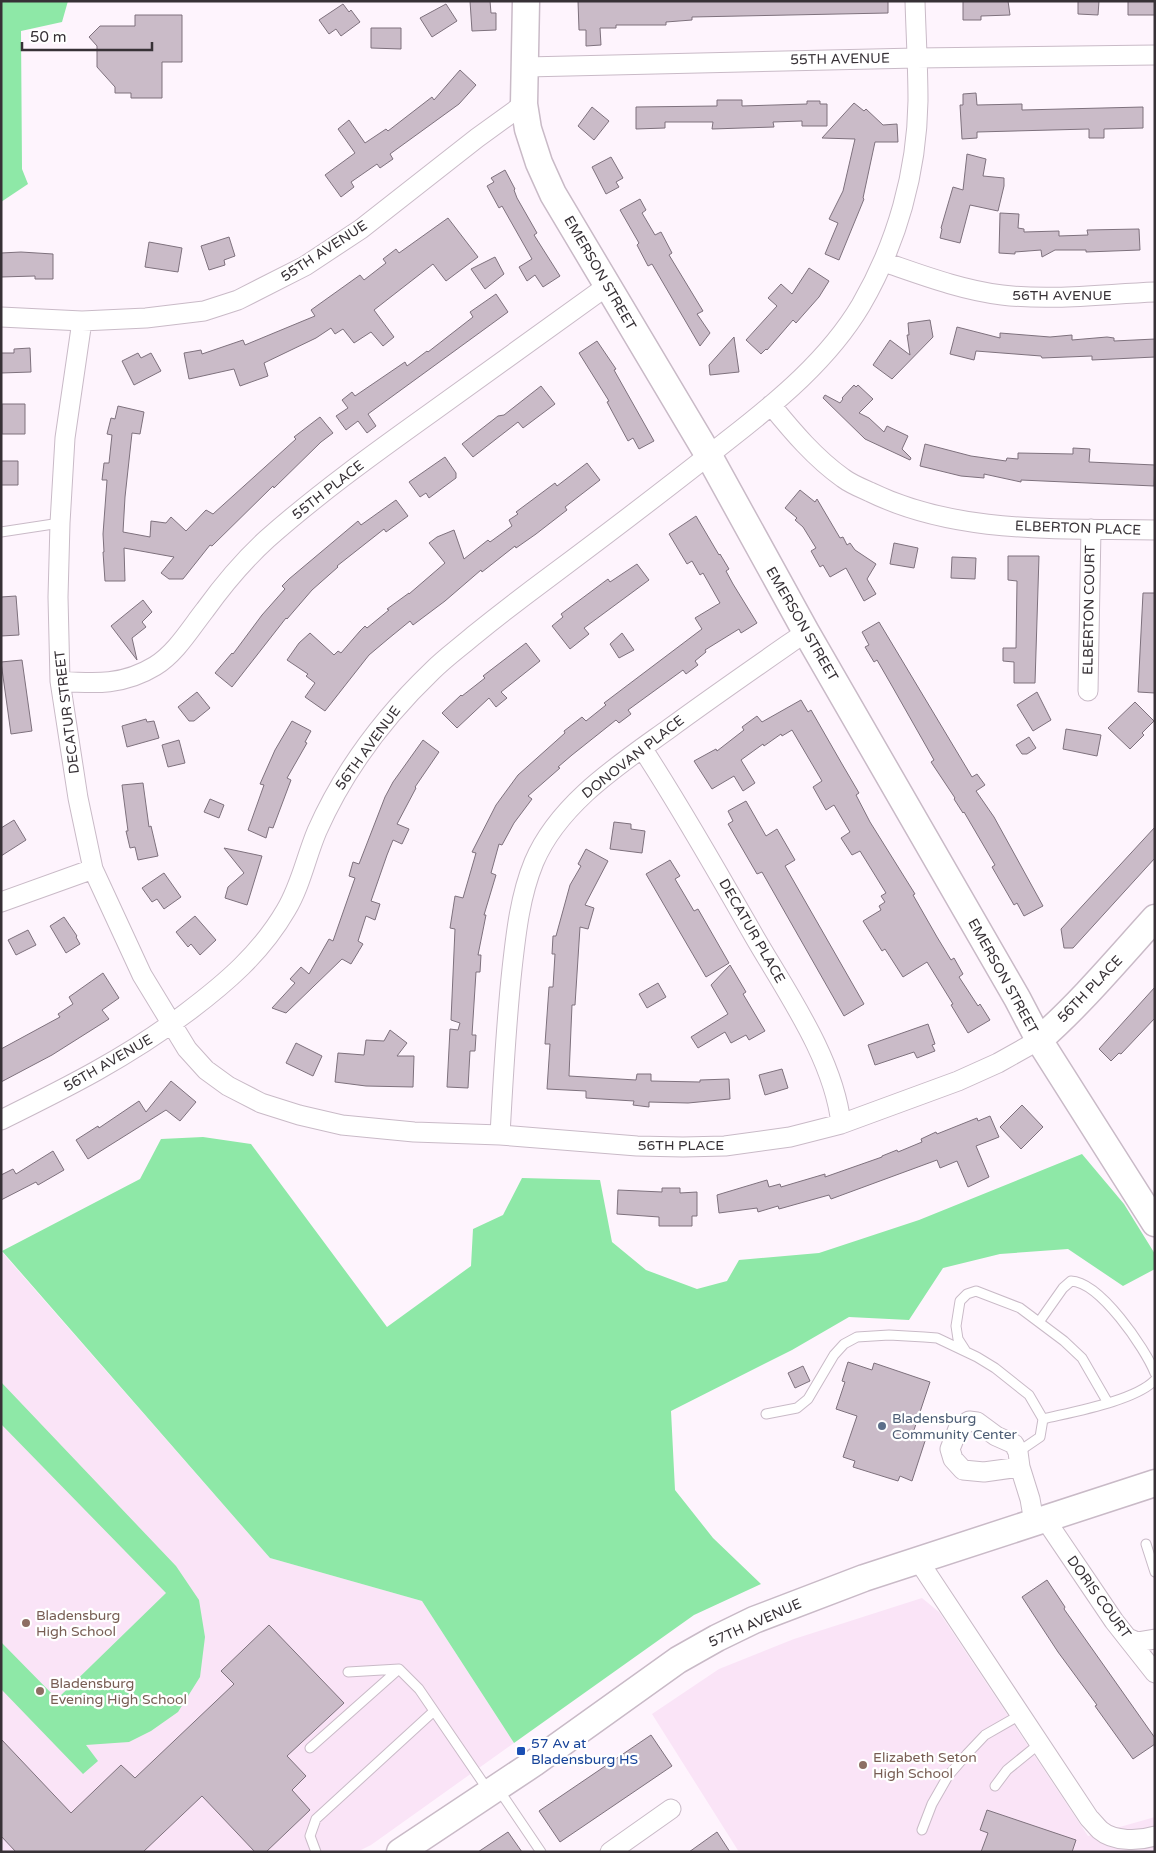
<svg xmlns="http://www.w3.org/2000/svg" width="1156" height="1853" viewBox="0 0 1156 1853" font-family="'Varela Round',sans-serif">
<style>
.built{fill:#fae4f7}
.green{fill:#8ee8a7}
.building{fill:#cabbc8;stroke:#7e717d}
.lines{fill:none;stroke-linecap:round;stroke-linejoin:round}
.lane-casing{stroke:#c9bac7;stroke-width:11}
.street-casing{stroke:#c9bac7;stroke-width:21}
.secondary-casing{stroke:#c9bac7;stroke-width:29}
.lane{stroke:#fff;stroke-width:9}
.street{stroke:#fff;stroke-width:19}
.secondary{stroke:#fff;stroke-width:26}
.service-dot{fill:#5c6f8a;stroke:#fff;stroke-width:2}
.education-dot{fill:#8d6e63;stroke:#fff;stroke-width:2}
.transit-dot{fill:#1a4fb4;stroke:#fff;stroke-width:2}
.labels{text-anchor:middle;dominant-baseline:central;stroke-width:4.5;stroke-linejoin:round;paint-order:stroke}
.street-label{font-size:14px;fill:#373136;stroke:#fff}
.service-label{font-size:14px;fill:#4e5e75;stroke:#fff;text-anchor:start}
.education-label{font-size:14px;fill:#785e54;stroke:#fff;text-anchor:start}
.transit-label{font-size:14px;fill:#164399;stroke:#fff;text-anchor:start}
</style>
<rect width="100%" height="100%" fill="#fef4fd"/>
<path class="built" d="M1 1251 270 1558 422 1601 514 1743 371 1845 357 1852H1Z
M922 1598 939 1612 1088 1836 1155 1817V1852H739L652 1714 719 1669 794 1639Z"/>
<path class="green" d="M1 1H68L62 22 21 31 22 169 28 184 1 202Z
M203 1137 251 1144 387 1327 471 1266 473 1229 503 1215 522 1178 600 1180 612 1242 646 1270 697 1289 727 1281 739 1260 819 1253 919 1220 1082 1154 1124 1204 1155 1254V1269L1123 1286 1068 1249 1000 1254 943 1268 909 1320 849 1317 792 1350 671 1411 675 1490 713 1538 761 1584 694 1615 514 1743 422 1601 270 1558 2 1251 140 1179 161 1139Z
M1 1382 176 1566 199 1600 205 1637 200 1677 178 1712 151 1731 129 1742 86 1745 98 1761 83 1774 1 1689V1642L57 1699 166 1593 1 1424Z"/>
<path class="building" d="M470 1H490L491 13H496V30L472 31Z
M578 1H888V13L692 17V20L666 22V25H616V28H600L601 45 586 46V30H579Z
M963 1H1008L1010 15 981 16V20H963Z
M1078 1H1099L1098 15 1078 14Z
M1128 1H1155V15H1128Z
M343 4 349 12 351 10 360 22 341 36 336 29 329 34 319 20Z
M446 4 457 21 432 37 420 18Z
M135 15H182V62H162V98H131V93H115V87L97 67V46L89 37 100 26H135Z
M371 28H401V49L371 48Z
M460 70 476 85 459 104 390 154 393 159 380 168 377 164 351 182 354 187 341 197 325 175 355 153 338 129 349 120 365 143 386 129 388 131 432 97 434 100Z
M976 93 977 105 1022 104V110L1143 107V128L1104 129V138H1089V129L977 132V138L962 139 960 105H963V94Z
M717 100H742V106L807 104V101H820V104H827V126H802V121L773 122 774 127 712 129 713 122H665V128L636 129V107L717 106Z
M854 103 864 111 866 109 883 125 897 124 898 142H875L863 198 864 199 839 260 825 254 838 223 829 219 843 191 855 139 822 138Z
M592 107 609 121 594 140 578 126Z
M967 154 986 159 983 176 1004 178V186L998 211 970 205 960 243 940 238 942 229 941 228 953 187 963 190Z
M611 157 623 178 616 182 619 187 606 194 592 167Z
M505 170 515 189 514 190 517 198 537 233 534 235 560 276 543 287 535 275 527 281 519 267 532 259 502 206 499 208 487 186 494 182 491 178Z
M640 199 646 210 642 213 655 235 661 232 672 253 669 255 703 311 697 314 710 333 700 346 652 264 648 266 637 245 639 243 620 210Z
M1000 213 1019 214 1018 228 1024 229V232L1059 231V236L1088 235 1087 230 1139 229 1140 250 1086 252V250H1055L1042 257 1041 250 1015 252V254L999 253Z
M448 218 478 257 446 281 433 264 374 310 394 337 383 346 371 332 354 343 343 329 335 334 331 328 316 338 264 363 268 376 240 386 234 369 189 379 184 353 201 350 202 354 243 340 245 345 315 316 311 310 360 275 364 280 386 263 383 259 396 249 399 253Z
M229 237 235 256 224 260 225 265 209 270 201 246Z
M149 242 182 248 178 272 145 267Z
M21 252 53 254V279H35V276L1 277V253Z
M495 257 504 274 485 289 471 269Z
M809 268 829 281 819 297 796 323 793 320 767 350 766 349 761 354 746 340 777 306 768 298 781 284 792 294Z
M496 294 508 312 368 414 376 426 367 433 358 421 346 430 336 416 348 408 342 400 352 392 355 396 405 362 407 366 427 351 428 352 473 317 470 312Z
M930 320 933 337 892 379 873 365 890 340 910 355 907 335H909L908 323Z
M957 327 1000 338V333L1050 337 1072 335V340L1107 337 1114 338V341L1155 339V357L1092 360V356L1042 358 1041 356 976 351 974 360 950 354Z
M734 337 739 372 710 375 709 365Z
M597 341 616 369 614 370 654 441 639 449 633 438 628 441 607 402 609 401 579 353Z
M30 348 31 372 1 373V353H14V349Z
M138 353 141 358 151 353 161 371 134 385 122 361Z
M854 385 856 387 858 385 873 399 859 413 869 418 884 432 887 426 908 436 902 449 911 458 910 460 865 439 823 398 825 395 840 403 843 399 842 398Z
M541 386 555 404 523 428 518 422 473 457 462 444 498 416 504 415Z
M2 404H25V434H2Z
M118 406 144 412 140 434 132 433 125 497 123 532 150 537 151 521 166 523 171 517 186 531 206 510 213 514 296 439 294 437 320 417 333 433 321 442 274 488 273 486 212 546 210 545 183 579H169L161 573 174 557 124 548 125 581H105L103 552H104L103 534 107 480H102L104 463H109L112 435 107 434 111 418 115 419Z
M925 444 971 456 1006 461 1007 458 1018 459V453L1073 454V448L1090 449 1089 462 1155 465 1154 486 1021 480V482L984 474V478L961 476 920 466Z
M445 457 456 473V478L429 498 426 493 420 497 409 482Z
M1 461H18V485H1Z
M587 463 600 480 565 507 567 510 536 534 516 548 515 546 482 572 481 570 445 601 413 625 410 621 388 639 369 655 325 711 305 697 315 683 306 676 308 674 287 660 299 643 310 633 334 655 338 651 341 653 360 631 365 626 367 628 389 610 387 609 409 593V594L445 563 429 543 437 537 454 530 464 559 488 540 490 542 512 526 509 520 518 514 516 512 555 483 557 486Z
M800 490 815 502 817 499 840 538 843 537 847 545 850 543 855 550 876 564 867 579 876 594 864 601 846 568 830 577 823 565 820 567 811 551 816 548 803 527 795 520 797 518 785 508Z
M396 500 408 516 386 532 384 529 337 566 338 567 312 590 287 619 286 618 232 687 215 673 232 653 233 654 262 615 285 589 282 586 289 579 358 521 361 525Z
M696 516 719 555 720 554 729 569 726 571 733 584 757 623 741 633 739 629 705 650 706 652 695 661 698 665 686 674 683 670 628 710 631 714 619 723 616 720 572 755 558 767 560 768 528 796 532 799 514 823 502 845 499 844 491 873 496 875 484 915H486L478 955H481L480 972H476L472 1035H476L475 1051H470L468 1088 447 1087 450 1029 458 1030 460 1023 451 1020 455 929 450 928 455 896 463 898 476 853 472 852 496 805 518 775 565 733 564 731 582 717 586 721 606 705 604 703 702 629 695 618 720 603 703 573 700 575 692 561 687 564 669 534Z
M894 543 918 548 914 568 890 564Z
M1008 556H1039L1035 683H1014V662L1003 661V648H1016L1017 581 1008 580Z
M952 557 976 558 975 579 951 578Z
M637 564 649 580 584 628 589 634 570 649 552 626 563 617 561 614 608 579 610 582Z
M1143 593H1155V693L1138 692Z
M16 596 19 635 1 636V597Z
M143 600 152 612 142 622 146 627 132 638 137 660 111 626Z
M879 622 972 777 977 774 985 785 976 791 994 817 1043 906 1024 916 1017 903 1014 905 992 867 995 865 964 812 963 813 954 799 955 798 931 762 934 760 892 686 877 660 874 662 865 647 869 645 862 632Z
M622 633 634 650 619 658 610 644Z
M526 643 540 661 501 692 507 698 496 707 489 698 457 728 442 713 461 695 462 696 485 678 483 676Z
M22 660 32 731 11 734 1 662Z
M197 692 210 708 194 721H189L178 707Z
M1037 692 1051 720 1033 731 1017 705Z
M801 700 808 712 811 710 842 764 859 793 856 795 870 822 915 894 913 895 937 937 951 960 954 958 963 974 959 977 978 1006 980 1004 990 1020 968 1033 951 1005 953 1004 927 962 903 977 885 949 882 951 863 921 881 910 879 906 885 902 881 896 886 893 860 851 852 855 841 838 850 832 834 805 826 810 813 787 822 781 792 730 782 736 781 734 764 746 763 744 741 760 755 783 743 791 734 776 712 789 694 761 716 749 717 751 744 730 742 727 757 716 762 722Z
M1135 702 1154 721 1142 733 1144 735 1130 749 1108 728Z
M146 719 147 722 154 721 159 738 127 747 122 726Z
M292 721 311 731 305 742 307 743 287 778 291 780 273 828 269 827 266 838 248 830 264 785 260 784 275 750Z
M1066 729 1101 735 1097 756 1063 749Z
M1029 737 1036 748 1027 754H1022L1016 745Z
M179 740 185 763 168 767 162 745Z
M423 740 439 752 415 787 416 788 397 824 409 829 402 844 393 840 387 855 371 901 380 904 375 920 366 916 358 941 363 944 351 964 342 959 286 1013 272 1008 295 983 290 979 301 967 309 974 329 939 333 941 355 878 349 876 353 862 359 864 385 797 393 782Z
M143 783 149 827 151 826 158 856 138 860 135 847 130 848 126 831H128L122 785Z
M210 799 224 805 219 818 204 812Z
M746 801 766 836 777 829 795 860 785 866 864 1004 844 1016 762 872 757 874 728 824 733 821 728 811Z
M14 820 26 840 1 856V828Z
M614 822 631 824V829L645 831 642 853 610 849Z
M1155 827V858L1073 948H1064L1061 929Z
M224 848 262 856 247 905 225 898 228 887 244 873Z
M586 849 608 861 585 905 594 908 588 929 580 927 575 1005H572L569 1076 636 1080 637 1074H651V1081L700 1082V1080L729 1079 730 1099 688 1103 649 1102V1107L633 1105 634 1101 586 1098V1091L547 1089 550 1044H545L549 987H553L555 954H552L553 936H556L570 885 581 866 578 864Z
M670 860 680 876 675 879 694 911 698 909 729 963 706 977 646 874Z
M164 873 181 897 164 909 157 899 152 902 142 888Z
M195 916 216 940 200 955 191 944 188 947 176 932Z
M64 917 77 936 76 937 80 944 66 953 50 926Z
M28 930 36 945 16 955 8 940Z
M730 965 746 992 743 994 765 1031 749 1040 746 1035 731 1043 725 1032 698 1048 691 1037 728 1014 711 985Z
M103 973 119 998 102 1010 109 1019 52 1055 1 1082V1049L60 1017 58 1014 73 1004 69 997Z
M658 983 666 997 647 1008 639 994Z
M1155 987V1018L1121 1054 1119 1053 1111 1061 1099 1049Z
M928 1024 935 1044 932 1045 935 1051 917 1058 914 1052 875 1065 868 1045Z
M390 1030 407 1043 397 1056H414L413 1087 366 1086 335 1082 338 1053 364 1055 366 1040 384 1041Z
M296 1043 322 1056 313 1076 286 1063Z
M782 1069 788 1088 765 1095 759 1075Z
M171 1081 196 1102 180 1121 166 1110 88 1159 76 1140 98 1126 99 1128 139 1101 146 1112Z
M1022 1105 1043 1127 1021 1149 1000 1127Z
M990 1116 999 1137 976 1146 989 1177 968 1187 957 1161 940 1168 937 1160 831 1199 829 1195 779 1209 778 1206 758 1212 757 1208 719 1213 717 1195 767 1180 769 1187 780 1184 781 1187 825 1174V1177L882 1157V1156L897 1150 898 1152 922 1142 921 1139 936 1132 937 1134 977 1118 978 1121Z
M53 1151 64 1170 38 1185 36 1182 1 1200V1175L13 1169 16 1174Z
M662 1188H680V1193L697 1192V1216H692V1226H659V1217L617 1214 618 1190 662 1192Z
M848 1362 872 1370 874 1363 930 1382 913 1433 926 1438 912 1481 900 1476 898 1481 853 1467 855 1461 843 1457 857 1416 836 1409 845 1382 842 1381Z
M803 1366 810 1381 795 1388 788 1373Z
M1047 1580 1065 1607 1064 1609 1155 1738V1744L1133 1759 1095 1706 1097 1705 1058 1652 1022 1597Z
M269 1625 344 1703 287 1756 306 1776 292 1790 310 1810 266 1852H255L202 1796 143 1852H16L1 1836V1739L71 1813 121 1765 135 1778 234 1684 221 1671Z
M651 1735 672 1766 560 1842 539 1811Z
M987 1810 1076 1840 1072 1852H981L988 1833 980 1830Z
M508 1832 522 1852H478Z
M717 1832 730 1852H689Z"/>
<g class="lines">
<defs>
<path id="lane" d="M1 532 60 523
M1039 1322 1063 1288 1071 1281C1100 1282 1145 1348 1155 1373
M965 1350 958 1339 956 1326 960 1301 967 1294 976 1291 1020 1308 1064 1341 1082 1358 1108 1403
M766 1414 797 1408 808 1399 834 1355 844 1344 857 1337 889 1335 924 1337 937 1338 977 1357 995 1368 1029 1395 1043 1419 1040 1437 1018 1452
M1043 1419C1072 1412 1135 1401 1155 1380
M1146 1544 1155 1572
M348 1672 399 1669 419 1689 488 1790
M310 1748 399 1669
M995 1786 1007 1770 1039 1744
M499 1790 541 1852
M922 1830 932 1804 948 1776 967 1754 985 1735 1020 1715
M316 1852 310 1836 316 1819 434 1711"/>
<path id="street" d="M526 67 916 58 1155 55
M884 262C922 275 961 290 1002 295 1052 301 1104 294 1155 292
M1 317 82 321 146 318 204 311 238 300 305 266 361 229 477 138 524 104
M82 321 65 438 60 523 58 597 60 681 78 798 93 869 142 975 187 1049 206 1070 228 1086 261 1103 299 1115 342 1125 414 1132 500 1135 637 1146 683 1147 725 1146 790 1137 841 1124 958 1081 998 1063 1039 1040
M771 405C793 432 815 458 843 478 851 484 861 488 870 492 958 535 1060 528 1155 530
M60 681C96 684 124 685 155 666 176 653 190 629 205 610 223 585 244 560 267 539 319 493 376 452 432 412 490 370 548 328 607 286
M1088 691 1091 529
M642 748C682 809 718 873 754 936 787 993 834 1059 841 1124
M1 902 93 869
M1 1120C66 1088 128 1057 186 1013 226 983 261 953 286 910 301 885 306 857 317 831 344 770 384 717 432 671 445 658 459 648 473 636 499 615 525 595 552 575 611 531 670 486 728 440 777 402 829 359 861 305 897 243 917 172 918 101 918 68 916 34 915 1
M500 1135C503 1080 506 1024 512 969 516 933 520 896 534 862 559 803 620 764 670 728 715 695 760 664 806 632
M1020 1467 984 1472 963 1470 953 1459 950 1449 958 1429 969 1421 977 1422 996 1436 1014 1444 1018 1452 1020 1467 1030 1499 1034 1522
M1045 1519 1114 1621 1155 1673
M918 1560 1089 1818C1093 1822 1096 1826 1100 1830 1114 1842 1139 1841 1155 1836
M1130 1639 1137 1642 1155 1639
M610 1852 671 1809"/>
<path id="secondary" d="M526 1 524 104 528 129 539 163 553 194 709 456 806 632 1017 998 1039 1040 1155 1223
M1039 1040C1081 1003 1117 960 1155 918
M400 1852 534 1763 678 1660 717 1638 754 1620 864 1578 1155 1483"/>
</defs>
<use href="#lane" class="lane-casing"/>
<use href="#street" class="street-casing"/>
<use href="#secondary" class="secondary-casing"/>
<use href="#lane" class="lane"/>
<use href="#street" class="street"/>
<use href="#secondary" class="secondary"/>
</g>
<circle class="service-dot" cx="882" cy="1426" r="5"/>
<g class="education-dot">
<circle cx="26" cy="1623" r="5"/>
<circle cx="40" cy="1691" r="5"/>
<circle cx="863" cy="1765" r="5"/>
</g>
<rect class="transit-dot" x="516" y="1746" width="10" height="10" rx="2.5"/>
<g class="labels">
<g class="street-label">
<text transform="translate(840 59) rotate(-1)">55TH AVENUE</text>
<text transform="translate(324 251) rotate(-33)">55TH AVENUE</text>
<text transform="translate(600 273) rotate(60)">EMERSON STREET</text>
<text x="1062" y="295">56TH AVENUE</text>
<text transform="translate(328 490) rotate(-38)">55TH PLACE</text>
<text transform="translate(1078 528) rotate(2)">ELBERTON PLACE</text>
<text transform="translate(1089 610) rotate(-89)">ELBERTON COURT</text>
<text transform="translate(802 624) rotate(60)">EMERSON STREET</text>
<text transform="translate(67 712) rotate(-97)">DECATUR STREET</text>
<text transform="translate(368 748) rotate(-54)">56TH AVENUE</text>
<text transform="translate(633 757) rotate(-38)">DONOVAN PLACE</text>
<text transform="translate(752 931) rotate(60)">DECATUR PLACE</text>
<text transform="translate(1003 976) rotate(61)">EMERSON STREET</text>
<text transform="translate(1090 989) rotate(-46)">56TH PLACE</text>
<text transform="translate(108 1063) rotate(-30)">56TH AVENUE</text>
<text x="681" y="1145">56TH PLACE</text>
<text transform="translate(1099 1597) rotate(54)">DORIS COURT</text>
<text transform="translate(755 1623) rotate(-24)">57TH AVENUE</text>
</g>
<g class="service-label">
<text x="892" y="1418">Bladensburg<tspan x="892" dy="16">Community Center</tspan></text>
</g>
<g class="education-label">
<text x="36" y="1615">Bladensburg<tspan x="36" dy="16">High School</tspan></text>
<text x="50" y="1683">Bladensburg<tspan x="50" dy="16">Evening High School</tspan></text>
<text x="873" y="1757">Elizabeth Seton<tspan x="873" dy="16">High School</tspan></text>
</g>
<g class="transit-label">
<text x="531" y="1743">57 Av at<tspan x="531" dy="16">Bladensburg HS</tspan></text>
</g>
</g>
<rect width="1156" height="1853" fill="none" stroke="#373136" stroke-width="5"/>
<path d="M22 42v8h130v-8" fill="none" stroke="#373136" stroke-width="2.5"/>
<text x="30" y="42" font-size="15" fill="#373136" stroke="#ffffff" stroke-width="4" paint-order="stroke">50 m</text>
</svg>
